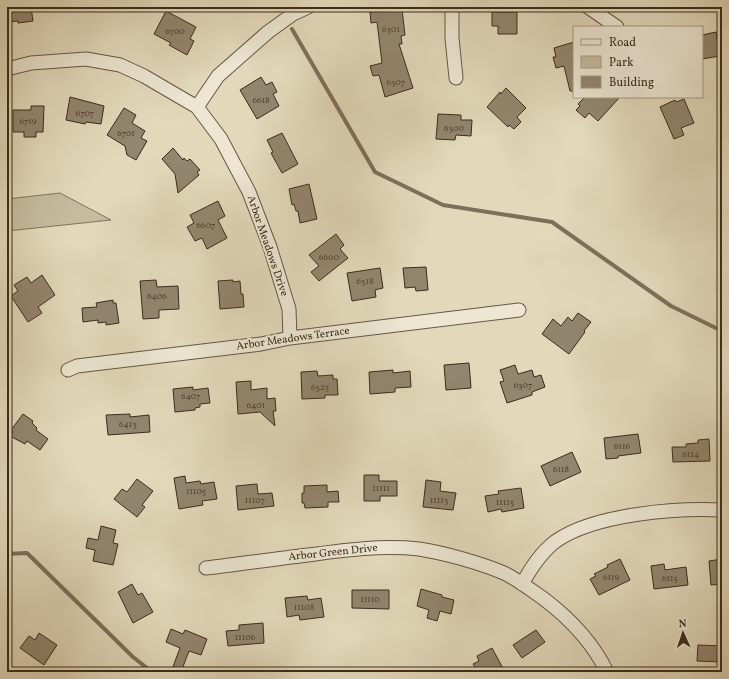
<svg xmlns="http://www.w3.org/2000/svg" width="729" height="679" viewBox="0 0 729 679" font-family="Vollkorn,serif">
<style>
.green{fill:#c6bca0;stroke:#80745e}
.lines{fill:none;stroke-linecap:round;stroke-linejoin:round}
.stream{stroke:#7d705b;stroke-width:4}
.building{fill:#92866f;stroke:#3b2c1c}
.minor-casing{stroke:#655744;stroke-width:15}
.minor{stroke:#ece6d3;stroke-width:13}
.labels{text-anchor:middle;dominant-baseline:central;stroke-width:4;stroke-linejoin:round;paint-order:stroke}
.number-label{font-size:9px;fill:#514231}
.street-label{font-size:11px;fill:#3b2c1c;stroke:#ece6d3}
</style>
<rect width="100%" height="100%" fill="#e2d9bb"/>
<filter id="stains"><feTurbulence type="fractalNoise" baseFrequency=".005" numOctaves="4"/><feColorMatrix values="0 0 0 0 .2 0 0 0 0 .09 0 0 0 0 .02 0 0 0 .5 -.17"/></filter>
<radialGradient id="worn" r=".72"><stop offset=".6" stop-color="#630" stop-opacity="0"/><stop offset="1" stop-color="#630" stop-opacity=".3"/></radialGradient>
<path class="green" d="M60 193 111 220 7 231V199Z"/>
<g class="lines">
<path class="stream" d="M278 7 279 10
M292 29 375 172 443 205 552 222 671 306 722 331
M7 554 27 553 133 657 152 672"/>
</g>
<path class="building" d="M7 7H31L33 21 18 23V21L7 22Z
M402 9 405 35 401 36 402 44H399L413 88 385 97 379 75 373 76 370 66 382 63 377 22 371 23 370 12Z
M166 11 196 27 190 39 194 41 187 55 169 45 171 43 154 34Z
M492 12H517V34H498V26H492Z
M716 32 720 56 702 59V35Z
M574 42V91H570L564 66 556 68 553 57H556L554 48Z
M261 77 266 85 272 82 277 92 273 94 279 106 257 119 240 90Z
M506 88 526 108 517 117 521 122 514 129 509 125 508 127 487 107 500 92 501 94Z
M70 97 104 106 101 124 86 122 85 124 66 120Z
M585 97H620L598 121 589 113 585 118 576 110 580 106 578 104Z
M684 99 694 123 681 128 684 135 674 139 660 107 675 100 676 102Z
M31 106H44L43 132H36V137H24V132H13V110H31Z
M124 108 136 115 132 123 145 131 141 138 147 141 136 160 127 155 125 146 107 135Z
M438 114 461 115V120H472L471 136 456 135 455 140 436 139Z
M282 133 298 164 282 173 271 153 273 152 267 140Z
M173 148 183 160 184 158 187 161 190 159 200 170 197 172 199 175 178 193 175 174 162 159Z
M309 184 317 219 300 223 298 211H296L294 204 292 205 289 189Z
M218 201 225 216 218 220 227 238 207 249 202 238 195 241 187 227 194 223 190 215Z
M336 234 344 245 340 249 348 258 319 281 311 272 319 266 309 255Z
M426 267 428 290 416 291 415 287 405 288 403 268Z
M380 268 383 288 375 290 376 297 352 301 347 273Z
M42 275 55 295 38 307 42 313 28 322 11 296 18 291 14 285 27 277 31 283Z
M156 280 157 287 178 286 179 309 159 310V318L143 319 140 281Z
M233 280V282L240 281 241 294H243L244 307 220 309 218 281Z
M113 300V303H116L119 323 106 325V322L98 323V320L83 322 82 308 97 307 96 303Z
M578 313 591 322 584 331 585 332 569 354 542 334 553 319 561 326 568 317 572 321Z
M469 363 471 388 446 390 444 365Z
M515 365 518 374 532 370 534 377 541 375 545 387 532 392V395L507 403 500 382 504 381 500 370Z
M393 370V373L410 371 411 387 395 388V392L370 394 369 372Z
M317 371 318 376 333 375V379H337L338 395H325V398L302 399 301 372Z
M251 381V390L267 388V399L275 398 276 411H273L275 426 260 412 238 414 236 382Z
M193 387V390L208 388 210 403 200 404V407L195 408V410L175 412 173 389Z
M23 414 33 421 32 423 37 428 36 430 48 439 40 450 27 441 25 444 10 436 13 432 11 430Z
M130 414V417L149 415 150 432 108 435 106 415Z
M638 434 641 453 618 456V458L606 459 604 438Z
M709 439 710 461 673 462 672 447H686V444L698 443V440Z
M572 452 581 472 550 486 541 466Z
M364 475H379V481H397V496H380V501H364Z
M185 476 186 483 200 481 201 484 214 482 217 499 202 501 203 505 179 509 174 478Z
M137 479 153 491 142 505 145 507 137 517 114 499 122 489 127 492Z
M426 480 441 482 440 491 456 493 453 510 423 507Z
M257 484 258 494 272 493 274 506 238 510 236 486Z
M327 485V492L338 491 339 502H328V507L305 508 304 503H302V493H304V486Z
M521 488 524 508 502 512 501 509 488 512 485 496 499 494 498 491Z
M101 526 116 530 113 543 118 544 113 565 93 561 95 550 86 548 88 538 98 540Z
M620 559 630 580 599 595 590 579 596 576 594 574 608 567 607 565Z
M722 559V584L711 585 709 561Z
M664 564 665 570 686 567 688 585 654 589 651 566Z
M132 584 138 595 142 593 153 612 133 623 118 592Z
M421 589 442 595V597L454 600 451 614 440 611 437 621 427 618 429 610 417 606Z
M352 590H389V609L352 608Z
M307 596 308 600 321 598 324 617 300 620 299 615 287 617 285 598Z
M263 623 264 643 228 646 226 631 239 630V625Z
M171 629 183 634 185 630 207 639 201 655 189 651 181 672H171L180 648 166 642Z
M536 630 545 642 522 658 513 645Z
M39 633 57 645 44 665 20 648 29 636 35 640Z
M698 645 722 646V662L697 661Z
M492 648 505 672H478L473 664 479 661 477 656Z"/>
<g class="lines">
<defs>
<path id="minor" d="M452 7V38L456 78
M588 7 617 27
M7 69 31 63 86 59 120 65 144 76 197 107 221 139 249 192 270 247 289 309 290 338
M197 107 218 76 268 32 293 14 308 7
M68 370 77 366 261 344 290 338 519 310
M206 568C240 564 274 559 308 555 345 550 382 545 419 549 445 553 480 563 504 573 518 580 531 590 544 599 569 618 593 643 607 672
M522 584C531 568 541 552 556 541 595 514 675 508 722 510"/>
</defs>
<use href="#minor" class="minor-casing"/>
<use href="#minor" class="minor"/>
</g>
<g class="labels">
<g class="number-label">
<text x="391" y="29">6301</text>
<text x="175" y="31">6700</text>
<text x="396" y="82">6307</text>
<text x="261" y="100">6618</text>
<text x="85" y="113">6707</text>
<text x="28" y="121">6719</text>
<text x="454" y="128">6300</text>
<text x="126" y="133">6701</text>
<text x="206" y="225">6607</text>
<text x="329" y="257">6600</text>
<text x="365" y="281">6318</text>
<text x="157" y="296">6406</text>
<text x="523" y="385">6307</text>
<text x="320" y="387">6325</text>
<text x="191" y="396">6407</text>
<text x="256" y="405">6401</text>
<text x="128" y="424">6413</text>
<text x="622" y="446">6116</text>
<text x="691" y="454">6114</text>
<text x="561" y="469">6118</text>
<text x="381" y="488">11111</text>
<text x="196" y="491">11105</text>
<text x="255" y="500">11107</text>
<text x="439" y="500">11113</text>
<text x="505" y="502">11115</text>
<text x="611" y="577">6119</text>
<text x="670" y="578">6115</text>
<text x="370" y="599">11110</text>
<text x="304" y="607">11108</text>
<text x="245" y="637">11106</text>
</g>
<g class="street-label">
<text transform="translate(267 246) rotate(71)">Arbor Meadows Drive</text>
<text transform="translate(293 339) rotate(-8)">Arbor Meadows Terrace</text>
<text transform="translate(333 553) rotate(-6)">Arbor Green Drive</text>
</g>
</g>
<rect width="729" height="679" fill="none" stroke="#e2d9bb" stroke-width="24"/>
<rect x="8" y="8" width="713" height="663" fill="none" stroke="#3b2c1c" stroke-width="2"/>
<rect x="12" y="12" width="705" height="655" fill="none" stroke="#3b2c1c"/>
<rect x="573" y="26" width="130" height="72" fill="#ece6d3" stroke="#a59c8a"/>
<rect x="581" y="39" width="20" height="6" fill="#ece6d3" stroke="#a59c8a"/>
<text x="609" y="46" font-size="12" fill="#3b2c1c">Road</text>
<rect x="581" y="56" width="20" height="12" fill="#c6bca0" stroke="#a59c8a"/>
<text x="609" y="66" font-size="12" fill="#3b2c1c">Park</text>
<rect x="581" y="76" width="20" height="12" fill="#92866f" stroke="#a59c8a"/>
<text x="609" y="86" font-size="12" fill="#3b2c1c">Building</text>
<g transform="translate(683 633) rotate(357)" stroke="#ece6d3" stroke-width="3" paint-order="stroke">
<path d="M0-3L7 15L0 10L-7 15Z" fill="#3b2c1c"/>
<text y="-6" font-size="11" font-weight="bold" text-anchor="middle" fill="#3b2c1c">N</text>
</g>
<rect width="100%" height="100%" filter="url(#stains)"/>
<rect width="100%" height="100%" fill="url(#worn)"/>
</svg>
